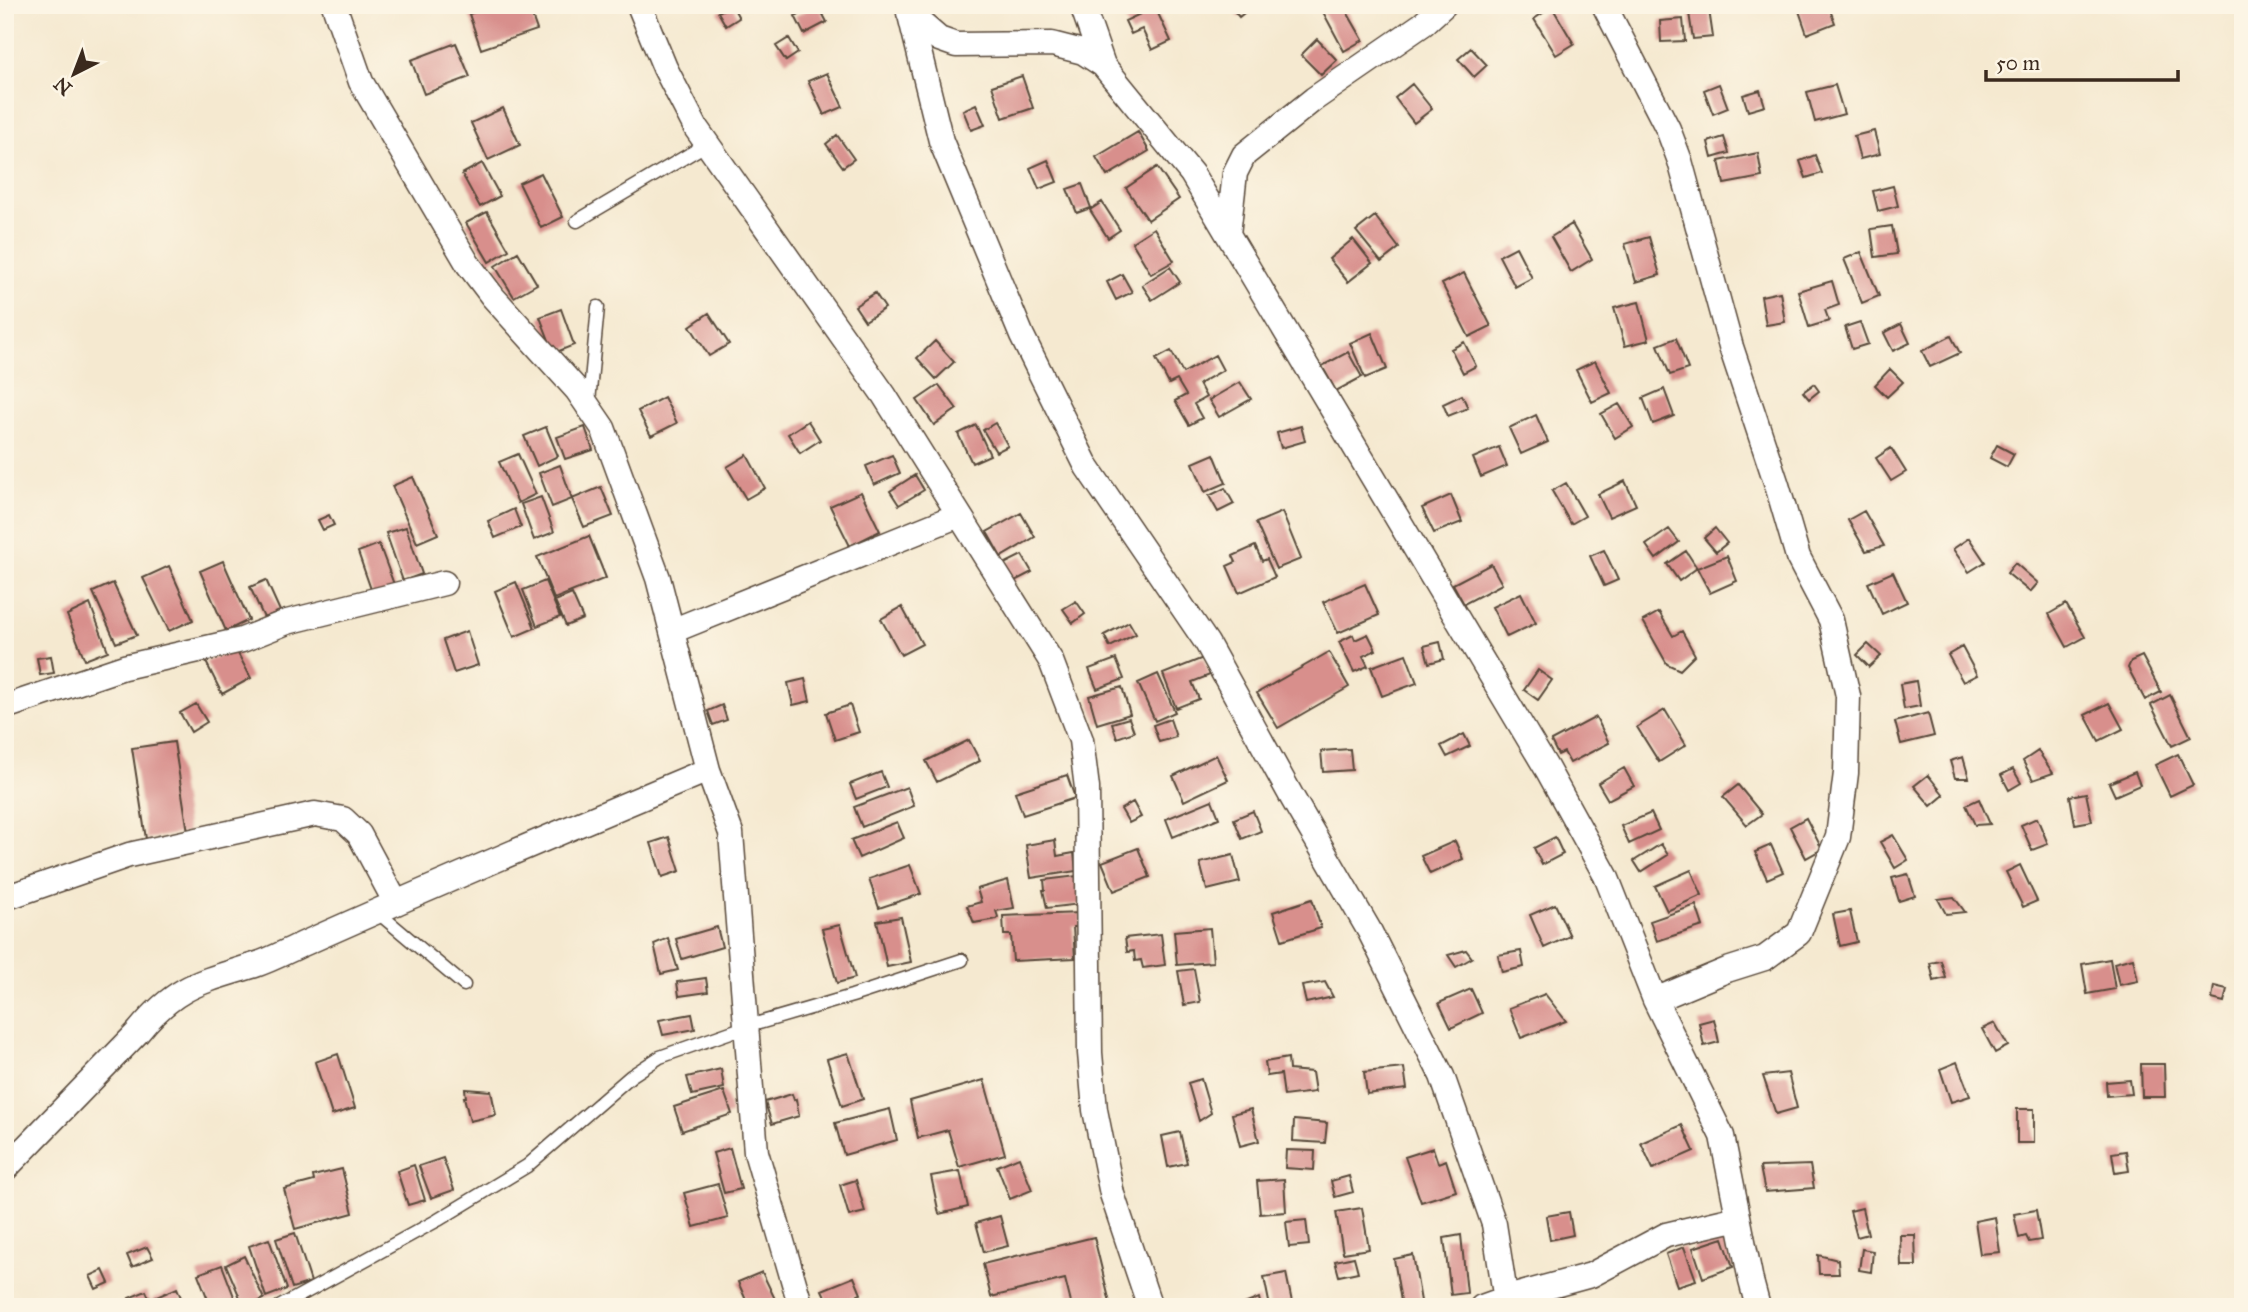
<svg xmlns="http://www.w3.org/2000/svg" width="2248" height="1312" viewBox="0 0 2248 1312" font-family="'IM FELL Great Primer',serif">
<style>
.building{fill:#d88f8c}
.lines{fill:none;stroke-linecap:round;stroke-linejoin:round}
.service-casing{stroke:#574739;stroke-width:15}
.minor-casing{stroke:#574739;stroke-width:27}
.service{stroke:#fff;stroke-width:12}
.minor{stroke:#fff;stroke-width:24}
</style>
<rect width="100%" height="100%" fill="#fcf5e5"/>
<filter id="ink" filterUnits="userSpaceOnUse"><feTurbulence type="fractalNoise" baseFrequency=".0143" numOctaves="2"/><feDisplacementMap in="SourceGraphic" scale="14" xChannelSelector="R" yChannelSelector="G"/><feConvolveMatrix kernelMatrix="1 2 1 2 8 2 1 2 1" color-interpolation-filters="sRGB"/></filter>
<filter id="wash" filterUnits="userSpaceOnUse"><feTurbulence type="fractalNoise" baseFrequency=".00686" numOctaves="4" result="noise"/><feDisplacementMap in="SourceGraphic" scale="28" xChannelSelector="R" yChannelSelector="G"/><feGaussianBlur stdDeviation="1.57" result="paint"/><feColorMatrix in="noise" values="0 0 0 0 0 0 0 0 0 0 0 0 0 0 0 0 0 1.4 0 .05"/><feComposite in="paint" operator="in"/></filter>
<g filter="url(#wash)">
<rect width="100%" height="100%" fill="#f5e9d0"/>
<g id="blocks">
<path class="building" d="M495 5H528L537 30 481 49 469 14Z
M732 5 739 18 726 26 718 12Z
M818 5 827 22 804 34 795 16Z
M1229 5H1254L1239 17Z
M1335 5H1343L1363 40 1344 51 1323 12Z
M1797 5H1828L1835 23 1807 34Z
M1155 7 1171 41 1152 50 1142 29 1131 34 1125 21Z
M1552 7 1574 44 1556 55 1534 19Z
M1709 10 1713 37 1693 39 1689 13Z
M1683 19 1685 41 1661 42 1660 21Z
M789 38 798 53 786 61 776 46Z
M1317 39 1337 60 1321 75 1301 55Z
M456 43 470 77 424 94 411 60Z
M1471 48 1487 65 1474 77 1458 59Z
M827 73 843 107 824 115 808 81Z
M1022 76 1033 108 1003 118 992 86Z
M1412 84 1432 109 1414 123 1395 98Z
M1719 84 1728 108 1713 114 1704 90Z
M1835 85 1844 114 1815 122 1807 92Z
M1760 90 1765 106 1748 111 1743 95Z
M976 104 985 125 971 130 963 110Z
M503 108 520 145 488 160 471 123Z
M1874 131 1880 154 1860 159 1854 136Z
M1138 132 1149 151 1107 176 1096 157Z
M837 135 854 159 843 167 826 144Z
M1724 137 1729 153 1712 158 1708 142Z
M1758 153 1762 177 1724 184 1719 161Z
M1815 155 1822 173 1806 178 1800 161Z
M1048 160 1057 182 1039 189 1030 168Z
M482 163 500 196 480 207 462 174Z
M1157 167 1179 199 1148 220 1126 188Z
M541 173 563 217 541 228 519 183Z
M1082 184 1091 208 1077 213 1067 189Z
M1893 186 1898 206 1878 211 1873 191Z
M1102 202 1120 230 1108 238 1090 210Z
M487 212 509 250 489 262 466 223Z
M1375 216 1399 248 1381 262 1356 231Z
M1572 224 1592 259 1571 272 1551 237Z
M1892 226 1897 254 1875 257 1871 229Z
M1154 228 1174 261 1151 274 1132 242Z
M1649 237 1660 275 1636 282 1625 244Z
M1353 239 1372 263 1348 282 1329 259Z
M1516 247 1532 278 1515 287 1499 256Z
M518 252 537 284 514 297 495 266Z
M1861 252 1879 296 1862 303 1844 259Z
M1170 267 1180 282 1152 300 1142 285Z
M1464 273 1491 326 1469 337 1442 284Z
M1122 274 1132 292 1116 300 1107 282Z
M1832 281 1839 305 1825 310 1829 321 1809 327 1798 291Z
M1780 292 1785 322 1766 325 1761 296Z
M875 293 885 308 865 321 855 306Z
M1639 302 1649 340 1625 346 1614 308Z
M561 309 574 345 554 353 540 317Z
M709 313 729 344 709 356 690 326Z
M1860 322 1868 344 1852 349 1845 327Z
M1901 324 1910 343 1893 351 1884 333Z
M1372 333 1387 369 1365 378 1350 343Z
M1951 336 1960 353 1930 367 1922 351Z
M1676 338 1688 369 1670 375 1658 345Z
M935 341 954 362 936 379 917 358Z
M1464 342 1476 366 1463 373 1451 349Z
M1171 351 1183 373 1215 355 1223 370 1199 384 1206 397 1194 404 1202 418 1189 425 1175 401 1186 395 1177 380 1169 384 1156 359Z
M1348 352 1362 377 1336 391 1322 366Z
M1595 361 1611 393 1592 402 1576 370Z
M1890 369 1903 382 1887 397 1875 385Z
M1240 382 1251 399 1219 417 1209 400Z
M1814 384 1819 391 1809 399 1803 392Z
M939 385 957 409 934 425 917 400Z
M1664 389 1674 416 1653 424 1643 398Z
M1462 395 1468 408 1448 416 1443 404Z
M664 397 677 423 651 436 638 411Z
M1619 404 1633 427 1615 438 1601 414Z
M1536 415 1548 442 1521 454 1509 428Z
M808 421 820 440 800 453 788 434Z
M995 423 1008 446 996 452 983 430Z
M976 425 990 455 972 463 958 434Z
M1301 426 1305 441 1281 448 1277 433Z
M546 427 558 456 537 466 524 436Z
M585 427 593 450 565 459 557 437Z
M1997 445 2014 454 2007 467 1990 458Z
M1499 447 1507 466 1481 477 1473 458Z
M1891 448 1906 472 1891 481 1876 458Z
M518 454 536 494 518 503 499 462Z
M1214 454 1226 483 1205 492 1193 463Z
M747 455 765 488 746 499 727 467Z
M892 455 900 473 874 485 866 466Z
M560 465 572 499 552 507 539 473Z
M915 475 924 490 899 505 890 491Z
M413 477 438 534 417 543 392 486Z
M1625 481 1636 505 1609 517 1598 494Z
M1566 483 1585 516 1571 524 1552 491Z
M601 487 613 516 584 527 572 499Z
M1225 488 1234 504 1218 512 1209 496Z
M861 492 880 531 850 546 830 506Z
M1451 495 1462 522 1434 533 1422 508Z
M541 497 554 532 534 540 521 504Z
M514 509 521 527 495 538 488 521Z
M1864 511 1884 546 1866 551 1848 520Z
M1282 512 1301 559 1276 569 1256 523Z
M1021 513 1035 537 1001 557 987 532Z
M329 515 334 525 323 530 318 520Z
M406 527 422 574 403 581 386 533Z
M1715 528 1727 543 1716 552 1704 538Z
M1669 529 1679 542 1656 559 1646 545Z
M589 536 606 578 554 599 537 557Z
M1969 538 1985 562 1969 572 1953 549Z
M379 544 396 590 374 598 358 552Z
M1255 546 1262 561 1267 559 1275 577 1239 593 1227 566 1236 562 1233 556Z
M1604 550 1618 580 1604 586 1590 556Z
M1686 551 1697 568 1679 581 1667 564Z
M1022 555 1032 572 1011 583 1002 565Z
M1727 556 1737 581 1710 593 1697 568Z
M223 561 249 620 226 631 200 571Z
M2015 563 2038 583 2030 592 2007 573Z
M1491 564 1502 584 1464 604 1453 584Z
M169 566 193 620 169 631 143 578Z
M1893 572 1907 602 1882 614 1868 583Z
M266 580 280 611 264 618 250 587Z
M545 581 560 617 537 626 523 590Z
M516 582 535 628 514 637 495 591Z
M113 583 137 635 116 643 93 592Z
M1365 584 1379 615 1338 633 1323 602Z
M1521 593 1536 623 1507 637 1492 607Z
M572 594 583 619 566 626 555 601Z
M1076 601 1085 614 1073 623 1063 609Z
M90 604 108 651 85 660 67 615Z
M2066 604 2085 637 2067 647 2049 614Z
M902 607 922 644 901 655 881 619Z
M1659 612 1673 636 1682 631 1695 655 1680 670 1667 664 1643 621Z
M1129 622 1136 634 1110 647 1104 635Z
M467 631 478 665 454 673 443 640Z
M1368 634 1376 650 1363 656 1368 666 1354 672 1339 642 1353 635 1355 640Z
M1440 642 1444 659 1429 663 1424 646Z
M1868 644 1881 656 1869 667 1857 655Z
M1962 647 1977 675 1963 682 1948 655Z
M235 648 251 678 222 694 206 662Z
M1329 652 1349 687 1278 728 1257 693Z
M1406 654 1417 683 1382 696 1371 667Z
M51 656 54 673 40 675 37 658Z
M2142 656 2161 692 2145 700 2128 668 2131 661Z
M1203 658 1210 675 1192 682 1199 699 1176 708 1163 674Z
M1116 659 1124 679 1097 689 1089 669Z
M1538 670 1552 680 1538 700 1524 690Z
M1158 674 1175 712 1155 721 1138 683Z
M805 679 810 701 793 705 788 683Z
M1916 681 1920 706 1904 709 1900 684Z
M1122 687 1130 714 1097 724 1089 696Z
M2170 695 2191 737 2172 746 2151 705Z
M2109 703 2123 729 2099 741 2085 715Z
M196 704 207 722 191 732 180 713Z
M722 705 727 720 713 725 708 711Z
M850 705 859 732 835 740 826 713Z
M1665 710 1686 745 1659 762 1637 727Z
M1928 713 1934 736 1901 744 1895 722Z
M1596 717 1609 743 1570 763 1564 752 1558 755 1551 741Z
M1129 718 1134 732 1117 738 1112 723Z
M1170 719 1176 737 1159 742 1153 725Z
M1464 734 1470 746 1447 757 1441 746Z
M969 740 980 761 937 782 926 761Z
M174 742 188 832 146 839 132 748Z
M1350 749 1352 770 1323 772 1321 751Z
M2038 751 2053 773 2033 780 2023 761Z
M2178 754 2193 785 2170 796 2155 765Z
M1216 755 1228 780 1184 801 1173 776Z
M1963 757 1969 778H1955L1950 761Z
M1624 768 1634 786 1608 800 1598 783Z
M2013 769 2021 783 2009 790 2001 775Z
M881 772 887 787 856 799 850 784Z
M2135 772 2140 785 2115 796 2109 783Z
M1067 775 1075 798 1023 815 1015 792Z
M1928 775 1944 795 1931 806 1914 786Z
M1738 785 1762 814 1747 825 1723 797Z
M907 787 914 806 862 827 854 807Z
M2086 793 2092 821 2075 824 2070 796Z
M1979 799 1990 824 1975 825 1966 805Z
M1212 800 1219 818 1173 837 1166 819Z
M1133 802 1141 817 1129 823 1121 809Z
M1253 811 1261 831 1242 839 1234 819Z
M1651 813 1659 830 1629 844 1621 826Z
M1806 818 1822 849 1806 858 1790 827Z
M2037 818 2048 844 2032 850 2021 825Z
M897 822 904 838 859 858 851 840Z
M1893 835 1908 860 1895 868 1880 842Z
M669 837 680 871 662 877 651 843Z
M1555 837 1563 854 1542 865 1534 848Z
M1055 840 1057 856 1074 853 1076 871 1031 878 1026 845Z
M1455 841 1463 859 1430 874 1421 856Z
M1661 844 1668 855 1641 872 1634 861Z
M1771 845 1783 872 1767 879 1755 852Z
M1138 848 1150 877 1114 891 1102 862Z
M1233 855 1240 882 1207 890 1200 863Z
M910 865 921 894 879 908 869 879Z
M2020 865 2037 901 2023 907 2006 872Z
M1691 870 1702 895 1667 911 1655 886Z
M1908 874 1915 896 1899 901 1892 878Z
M1077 876 1081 904 1047 908 1043 890H1045L1044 880Z
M1008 880 1014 908 996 911 998 917 996 919 974 923 967 906 981 902 977 889Z
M1954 897 1965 912 1946 914 1938 899Z
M1312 899 1321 928 1282 940 1273 912Z
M1555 904 1570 936 1544 948 1530 915Z
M1696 905 1703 926 1657 941 1650 921Z
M1850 911 1857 942 1840 946 1833 914Z
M1081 913V927H1073L1075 958 1013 961 1011 935H1004L1003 916Z
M901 917 911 962 887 967 877 921Z
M840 925 855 978 837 983 822 929Z
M717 927 722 947 682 959 676 939Z
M1210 928 1213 962 1177 965 1174 931Z
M1161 934 1165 965 1143 968 1141 960 1135 961 1134 951 1127 952 1125 938Z
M668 938 678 970 661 974 654 944Z
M1466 950 1472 958 1456 967 1448 955Z
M1521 951 1524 967 1502 972 1498 955Z
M2133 958 2138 981 2119 985 2114 963Z
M2110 959 2115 989 2087 994 2082 964Z
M1941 961 1946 978 1934 981 1930 963Z
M1194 969 1200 1002 1184 1005 1178 971Z
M706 978 708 992 679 996 677 982Z
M1325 982 1333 997 1306 1003 1302 986Z
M2214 986 2227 989 2224 1002 2212 999Z
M1471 989 1482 1013 1451 1028 1439 1003Z
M1545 994 1566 1021 1521 1038 1509 1008Z
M692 1014 695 1029 663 1035 659 1020Z
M1714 1019 1719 1042 1704 1046 1699 1023Z
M1995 1023 2008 1046 1995 1053 1982 1029Z
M848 1053 863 1099 842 1106 827 1059Z
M338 1054 355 1108 332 1115 315 1062Z
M1288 1058 1289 1070 1312 1072 1315 1092 1284 1096 1281 1074 1267 1076 1265 1062Z
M1957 1062 1970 1096 1951 1102 1940 1069Z
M2141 1064H2164L2165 1097H2142Z
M1404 1068 1407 1089 1367 1094 1364 1072Z
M721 1069 724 1088 692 1095 687 1077Z
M1788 1073 1797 1108 1776 1114 1763 1076Z
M1201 1079 1211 1113 1199 1121 1188 1083Z
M984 1080 1005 1154 959 1167 948 1130 918 1138 910 1101Z
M2130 1080 2132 1094 2107 1096 2106 1082Z
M465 1089 491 1091 496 1115 470 1121 464 1097H466Z
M724 1091 732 1114 682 1131 674 1107Z
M792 1094 794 1100 796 1099 799 1116 772 1124 765 1102Z
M890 1109 897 1140 844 1155 835 1123Z
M1251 1109 1259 1141 1240 1146 1232 1114Z
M2017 1109H2034V1143H2017Z
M1294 1120 1327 1123 1325 1143 1293 1141Z
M1682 1125 1694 1151 1653 1169 1641 1143Z
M1180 1132 1187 1163 1168 1167 1162 1136Z
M730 1148 741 1189 724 1193 713 1153Z
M1433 1148 1438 1163 1446 1160 1456 1191 1421 1202 1405 1157Z
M1286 1150 1315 1151 1314 1170 1285 1168Z
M2126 1151 2129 1171 2115 1173 2112 1153Z
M1019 1157 1032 1190 1010 1199 997 1166Z
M443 1158 454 1190 431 1198 419 1166Z
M414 1165 425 1200 408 1205 397 1171Z
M1810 1165 1814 1188 1765 1192 1760 1167Z
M342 1169 353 1213 295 1229 284 1189 314 1181 313 1176Z
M960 1171 968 1207 939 1214 931 1176Z
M1349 1176 1353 1192 1335 1197 1331 1181Z
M1284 1179 1286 1212 1260 1214 1257 1181Z
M856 1180 865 1212 849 1216 840 1185Z
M718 1184 728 1218 694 1227 684 1193Z
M1362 1208 1369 1249 1343 1253 1336 1212Z
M1862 1208 1868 1234 1857 1237 1850 1211Z
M2036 1210 2041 1240 2029 1242 2026 1236 2019 1238 2014 1214Z
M1569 1212 1573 1235 1550 1240 1546 1216Z
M1000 1216 1008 1246 984 1252 976 1223Z
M1995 1217 2000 1252 1980 1254 1975 1221Z
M1306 1220 1309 1245 1289 1247 1286 1222Z
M295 1233 311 1282 292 1288 276 1239Z
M1461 1235 1467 1293 1451 1295 1444 1238Z
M1900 1235H1915L1916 1266H1901Z
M1094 1237 1111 1307H1072L1065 1279 991 1297 983 1264Z
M1723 1238 1733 1267 1703 1278 1693 1248Z
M269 1239 287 1289 266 1297 249 1246Z
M147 1247 153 1258 132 1267 127 1255Z
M1684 1247 1696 1280 1677 1286 1666 1254Z
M1862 1249 1873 1251 1871 1272 1859 1270Z
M1413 1255 1422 1307H1402L1394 1259Z
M1818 1255 1838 1260 1839 1274H1819Z
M244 1256 264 1299 247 1307H244L226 1265Z
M1354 1257 1358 1272 1339 1276 1335 1261Z
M222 1265 238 1307H211L198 1274Z
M103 1270 109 1283 96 1289 90 1276Z
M762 1272 775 1299 758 1307H749L738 1282Z
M1286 1273 1293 1307H1270L1264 1277Z
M854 1277 861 1294 830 1307 822 1290Z
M177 1288 185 1307H156L152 1299Z
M146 1291 153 1307H133L129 1298Z
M1259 1298 1261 1307H1237Z"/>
</g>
</g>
<g filter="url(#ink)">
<use href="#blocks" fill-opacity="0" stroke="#574739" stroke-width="2"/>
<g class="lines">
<defs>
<path id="service" d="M577 221 707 144
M589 402 598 307
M376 911 464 985
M279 1307 438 1220 527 1166 631 1076 660 1057 745 1027 852 996 962 960"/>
<path id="minor" d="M334 5 361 82 468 264 493 297 577 390 603 428 658 578 708 770 731 833 756 1152 801 1307
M639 5 665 68 696 128 884 395 1051 661 1081 740 1087 788 1090 1053 1095 1110 1112 1194 1150 1307
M1082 5 1103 65
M1604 5 1668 129 1680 161 1731 347 1777 485 1798 557 1831 620 1848 696 1846 773 1838 837 1799 933 1765 958 1727 970 1655 1000
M909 11 941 141 1022 336 1087 467 1207 643 1293 799 1369 930 1442 1076 1494 1224 1507 1307
M909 13 939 39 956 45 1052 44 1083 52 1103 65 1192 174 1547 769 1606 876 1655 1000 1722 1136 1751 1281 1758 1307
M1228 234 1235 173 1244 155 1314 99 1423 24 1444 5
M672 631 959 515
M5 707 124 667 242 640 287 622 444 583
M5 898 129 855 315 814 343 819 359 834 396 903
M5 1169 138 1032C176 985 201 982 255 965 271 960 287 951 303 944 437 884 572 827 708 770
M1482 1307 1507 1298 1591 1275 1666 1235 1738 1218"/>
</defs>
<use href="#service" class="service-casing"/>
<use href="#minor" class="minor-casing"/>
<use href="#service" class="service"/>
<use href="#minor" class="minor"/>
</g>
</g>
<rect width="2248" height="1312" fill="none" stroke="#fcf5e5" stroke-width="28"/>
<g transform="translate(74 74) rotate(222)" stroke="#fcf5e5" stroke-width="5" paint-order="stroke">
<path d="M0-5L12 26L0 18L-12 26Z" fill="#3b2a1e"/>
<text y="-10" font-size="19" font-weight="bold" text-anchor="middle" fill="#3b2a1e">N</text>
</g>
<path d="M1986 70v10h192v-10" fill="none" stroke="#3b2a1e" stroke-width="3.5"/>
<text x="1996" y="70" font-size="21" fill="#3b2a1e" stroke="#fcf5e5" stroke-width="5" paint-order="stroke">50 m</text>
</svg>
